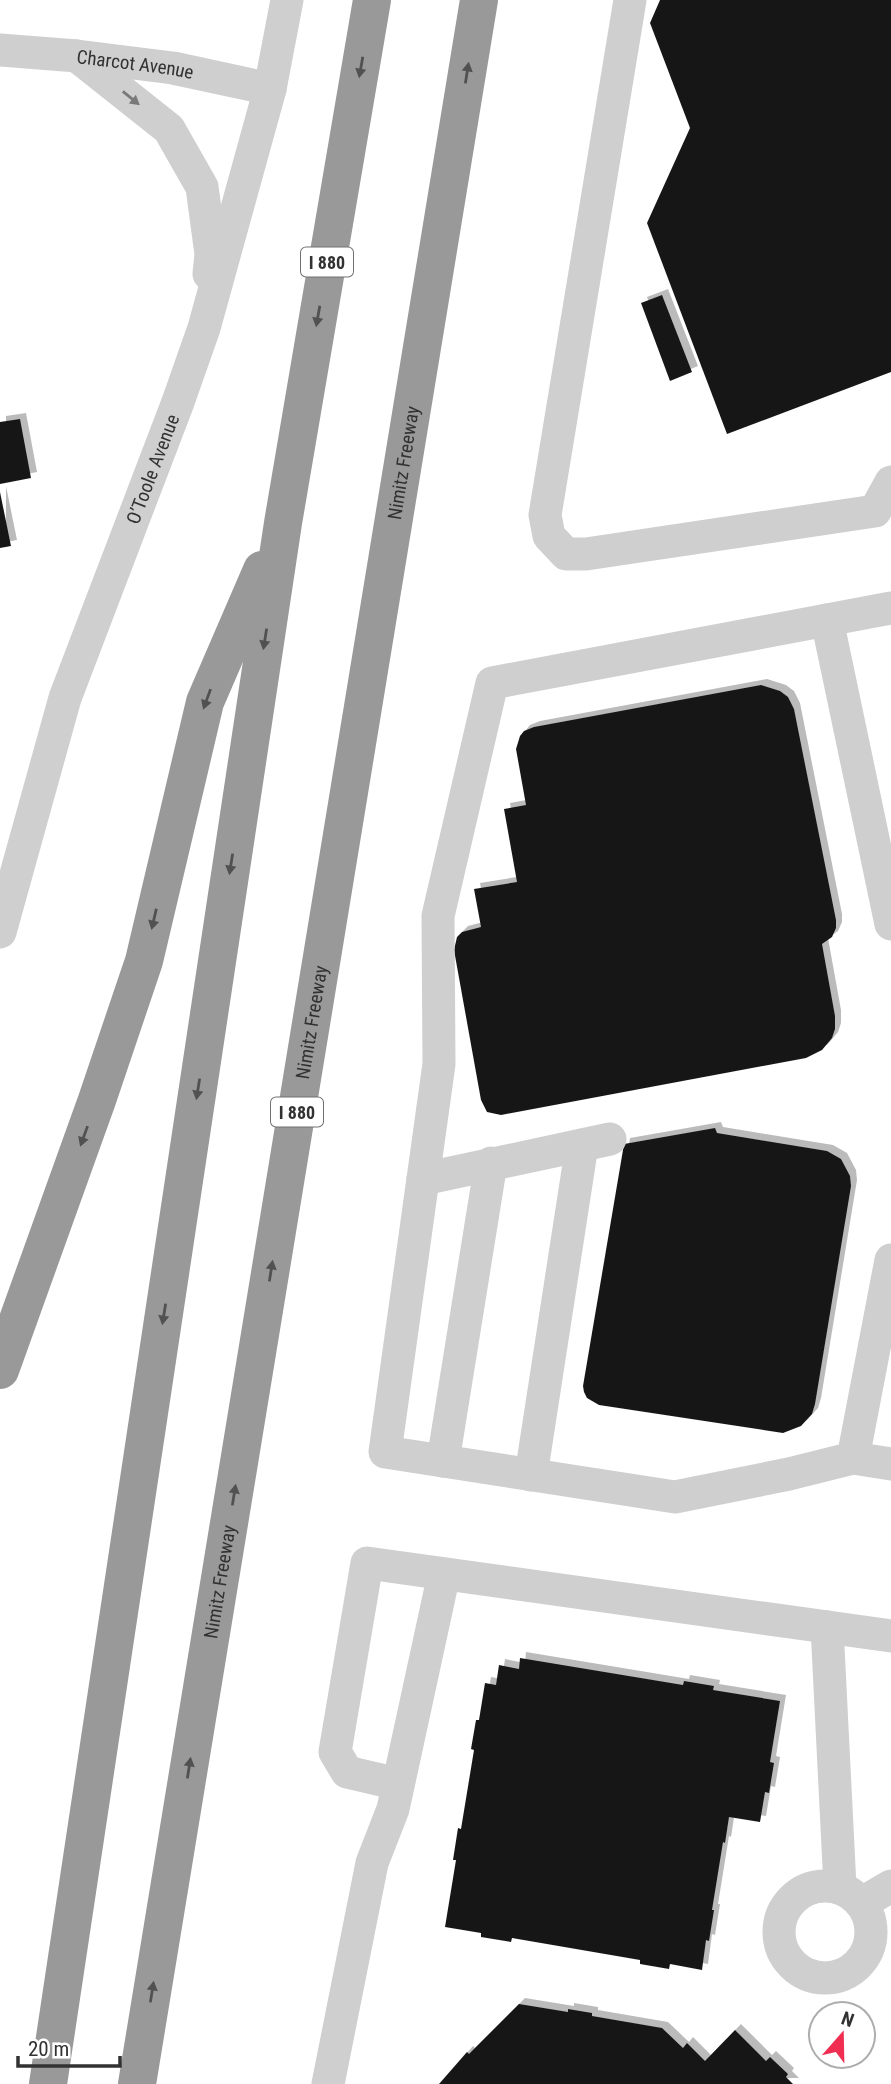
<svg xmlns="http://www.w3.org/2000/svg" width="891" height="2084" viewBox="0 0 891 2084" font-family="'Roboto Condensed',sans-serif">
<style>
.building{fill:#191919;filter:url(#shadow)}
.lines{fill:none;stroke-linecap:round;stroke-linejoin:round}
.minor{stroke:#cfcfcf;stroke-width:33}
.highway{stroke:#999;stroke-width:38}
.oneway{fill:#515151}
.oneway2{fill:#797979}
.labels{text-anchor:middle;dominant-baseline:central;stroke-width:7;stroke-linejoin:round;paint-order:stroke}
.shield{fill:#fff;stroke:#707070;stroke-width:2}
.shield-label{font-size:18px;font-weight:bold;fill:#323232}
.street-label{font-size:19px;fill:#323232;stroke:#fff}
</style>
<defs>
<filter id="shadow"><feDropShadow dx="6" dy="-6" stdDeviation="0" flood-color="#0004"/></filter>
</defs>
<rect width="100%" height="100%" fill="#fff"/>
<path class="building" d="M660 0H891V372L727 434 647 223 690 128 650 23Z
M662 295 692 372 670 381 641 303Z
M20 419 31 478 0 484V422Z
M0 492 11 546 0 548Z
M761 685 780 691 788 697 794 709 836 920V928L832 937 822 944 835 1016V1029L832 1038 822 1050 806 1058 501 1115 487 1112 481 1100 454 950 457 937 462 932 481 927 474 889 517 882 504 809 526 805 516 749 520 736 524 731 534 727Z
M715 1128 717 1133 827 1151 841 1159 850 1176 851 1186 815 1404 812 1414 801 1426 783 1433 599 1405 587 1398 584 1392 583 1386 624 1144Z
M520 1658 683 1685 684 1681 714 1686 713 1690 780 1701 770 1762 774 1763 769 1793 765 1792 760 1822 729 1817 725 1843 723 1842 712 1910H714L709 1941 706 1940 702 1970 670 1964 669 1969 640 1964V1960L512 1938 511 1942 481 1937V1933L445 1927 456 1860H453L458 1828 461 1829 474 1750 471 1749 476 1720H479L485 1683 496 1685 499 1665 519 1669Z
M519 2004 568 2012V2009L592 2013V2016L662 2028 683 2048 687 2043 705 2061 735 2030 766 2061 770 2057 788 2074 786 2077 793 2084H439L467 2052 469 2054Z"/>
<g class="lines">
<g class="minor">
<path d="M630 0 545 515 549 536 566 554H586L875 511 891 482"/>
<path id="s1" d="M0 50 77 56 173 68 270 89"/>
<path d="M77 56 169 129 202 187 211 254 209 274"/>
<path d="M891 608 492 683 438 916 439 1064 385 1452 675 1497 789 1474 853 1458 891 1260"/>
<path d="M827 620 891 924"/>
<path id="s2" d="M0 932 65 698 178 402 204 328 270 89 287 0"/>
<path d="M423 1179 610 1139"/>
<path d="M853 1458 891 1464"/>
<path d="M443 1461 491 1163"/>
<path d="M531 1475 582 1145"/>
<path d="M827 1627 840 1887"/>
<path d="M398 1784 347 1772 335 1752 367 1563 891 1636"/>
<circle cx="825" cy="1932" r="46"/>
<path d="M862 1903 891 1886"/>
<path d="M328 2084 372 1863 393 1809 444 1574"/>
</g>
<g class="highway">
<path d="M0 1370 97 1100 144 961 205 702 262 570"/>
<path d="M48 2084 283 523 372 0"/>
<path id="s3" d="M137 2084 479 0"/>
</g>
</g>
<defs><path id="oneway-solid" d="M-6-.8H1V-3.2L6.5 0L1 3.2V.8H-6Z" transform="scale(1.75)"/></defs>
<g class="oneway">
<use href="#oneway-solid" transform="translate(361 67) rotate(100)"/>
<use href="#oneway-solid" transform="translate(467 73) rotate(-81)"/>
<use href="#oneway-solid" transform="translate(318 316) rotate(100)"/>
<use href="#oneway-solid" transform="translate(265 639) rotate(99)"/>
<use href="#oneway-solid" transform="translate(207 699) rotate(110)"/>
<use href="#oneway-solid" transform="translate(231 864) rotate(99)"/>
<use href="#oneway-solid" transform="translate(154 919) rotate(103)"/>
<use href="#oneway-solid" transform="translate(198 1089) rotate(99)"/>
<use href="#oneway-solid" transform="translate(84 1136) rotate(110)"/>
<use href="#oneway-solid" transform="translate(271 1271) rotate(-81)"/>
<use href="#oneway-solid" transform="translate(164 1314) rotate(99)"/>
<use href="#oneway-solid" transform="translate(234 1495) rotate(-81)"/>
<use href="#oneway-solid" transform="translate(189 1768) rotate(-81)"/>
<use href="#oneway-solid" transform="translate(152 1992) rotate(-81)"/>
</g>
<use class="oneway2" href="#oneway-solid" transform="translate(131 98) rotate(39)"/>
<g class="labels">
<g class="shield">
<rect x="301" y="247.5" width="52" height="29" rx="5"/>
<rect x="271" y="1097.5" width="52" height="29" rx="5"/>
</g>
<g class="shield-label">
<text x="327" y="262">I 880</text>
<text x="297" y="1112">I 880</text>
</g>
<g class="street-label">
<text stroke="none"><textPath href="#s1" startOffset="136">Charcot Avenue</textPath></text>
<text stroke="none"><textPath href="#s3" startOffset="1643">Nimitz Freeway</textPath></text>
<text stroke="none"><textPath href="#s2" startOffset="488">O’Toole Avenue</textPath></text>
<text stroke="none"><textPath href="#s3" startOffset="1076">Nimitz Freeway</textPath></text>
<text stroke="none"><textPath href="#s3" startOffset="509">Nimitz Freeway</textPath></text>
</g>
</g>
<g transform="translate(842 2035) rotate(20)"><circle r="33" fill="#ffffff" stroke="#adadad" stroke-width="2"/>
<path d="M0-5L12 26L0 18L-12 26Z" fill="#f02e52"/>
<text y="-10" font-size="19" font-weight="bold" text-anchor="middle" fill="#323232">N</text>
</g>
<path d="M18 2056v10h102v-10" fill="none" stroke="#323232" stroke-width="3.5"/>
<text x="28" y="2056" font-size="21" fill="#323232" stroke="#ffffff" stroke-width="5" paint-order="stroke">20 m</text>
</svg>
